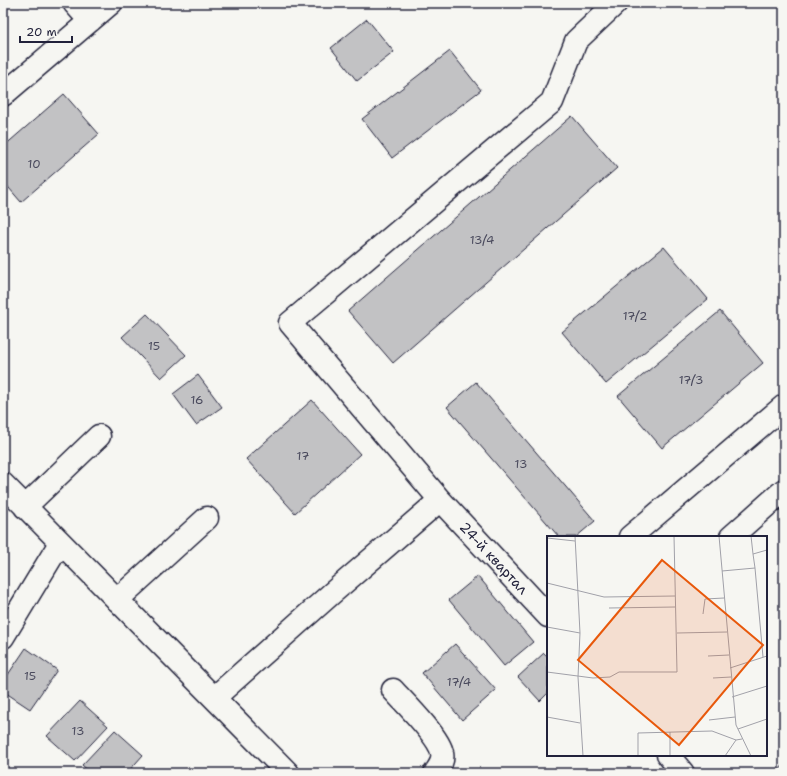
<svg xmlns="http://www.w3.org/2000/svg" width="787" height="776" viewBox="0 0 787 776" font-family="'Shantell Sans',sans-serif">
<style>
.building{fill:#c2c2c4;stroke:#22223b}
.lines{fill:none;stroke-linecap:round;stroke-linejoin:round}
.minor-casing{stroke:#22223b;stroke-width:25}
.minor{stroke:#f6f6f2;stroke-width:22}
.labels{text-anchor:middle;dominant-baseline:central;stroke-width:4;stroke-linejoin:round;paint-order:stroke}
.number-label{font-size:12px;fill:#4a4a5d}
.street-label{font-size:14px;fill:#22223b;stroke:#f6f6f2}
.inset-road{fill:none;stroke:#a1a1a9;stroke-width:1}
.view{fill:#e8590c;fill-opacity:0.15;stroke:#e8590c;stroke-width:2}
.inset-edge{fill:none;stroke:#22223b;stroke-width:2}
</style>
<rect width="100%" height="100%" fill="#f6f6f2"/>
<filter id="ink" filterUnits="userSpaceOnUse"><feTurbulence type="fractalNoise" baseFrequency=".025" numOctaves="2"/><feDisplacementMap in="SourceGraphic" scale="8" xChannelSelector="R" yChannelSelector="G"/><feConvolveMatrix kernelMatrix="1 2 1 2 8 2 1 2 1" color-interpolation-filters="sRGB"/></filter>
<g filter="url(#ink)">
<path class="building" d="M367 19 394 52 357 81 331 48Z
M450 51 481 90 392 158 362 119Z
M64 94 99 134 21 202 3 181V147Z
M572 116 617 168 393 363 348 311Z
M664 247 708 299 606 384 562 332Z
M720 311 763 363 662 448 618 396Z
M147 314 186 355 161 378 122 337Z
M198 375 222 407 196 425 173 394Z
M476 382 595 521 576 537H559L447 407Z
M312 400 360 454 295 513 246 459Z
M478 576 533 642 504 666 449 600Z
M455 644 496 690 462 720 422 673Z
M26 648 57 670 30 709 3 691V682Z
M544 653 548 657V693L540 701 518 677Z
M80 701 108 726 75 761 47 736Z
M115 730 143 755 127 773H91L82 765Z
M784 765V773H775Z"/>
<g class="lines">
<defs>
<path id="minor" d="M74 3 90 21
M3 95 111 3
M3 484 288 773
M25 507 99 436
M630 537 784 406
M731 537 784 490
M117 600 207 518
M548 616 440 500 290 323 552 102 576 41 616 3
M3 637 60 543
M393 690C405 703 440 738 442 753 444 761 439 767 435 773
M214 698 331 594 440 500
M668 755 683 773"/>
</defs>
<use href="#minor" class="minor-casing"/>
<use href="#minor" class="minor"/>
</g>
</g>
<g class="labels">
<g class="number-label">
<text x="34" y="164">10</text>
<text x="482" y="240">13/4</text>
<text x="635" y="316">17/2</text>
<text x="154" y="346">15</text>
<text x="691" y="380">17/3</text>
<text x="197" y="400">16</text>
<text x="303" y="456">17</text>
<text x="521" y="464">13</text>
<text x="30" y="676">15</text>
<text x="459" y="682">17/4</text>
<text x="78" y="731">13</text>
</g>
<g class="street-label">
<text transform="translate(494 558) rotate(47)">24-й квартал</text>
</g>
</g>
<g transform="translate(547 536)">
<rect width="220" height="220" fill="#f6f6f2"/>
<path class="inset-road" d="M28 0 33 97 31 141 36 220M172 0 189 189 204 220M204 0 206 18M0 2 28 5M208 32 216 121M175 35 208 32 206 18 220 14M0 47 57 61 128 60M62 72 128 71M156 78 158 63 177 62M0 91 33 97M130 97 180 96M161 120 182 119M183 132 220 120M0 136 46 142 63 141 72 136H130L127 0M166 142 184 141M185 161 220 150M0 181 33 187M162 184 188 181M191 193 220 183M123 196V220M91 220V197L165 195 189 204 195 203M178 220 189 204"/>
<path class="view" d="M115 24 216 109 132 209 31 124Z"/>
<rect width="220" height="220" class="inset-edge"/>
</g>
<rect width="787" height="776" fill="none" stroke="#f6f6f2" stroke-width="16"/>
<rect x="8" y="8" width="771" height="760" fill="none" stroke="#22223b" stroke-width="1.5" filter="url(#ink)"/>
<path d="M20 36v6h52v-6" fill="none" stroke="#22223b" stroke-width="2"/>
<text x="26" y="36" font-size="12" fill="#22223b" stroke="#f6f6f2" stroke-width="3" paint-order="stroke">20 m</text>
</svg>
